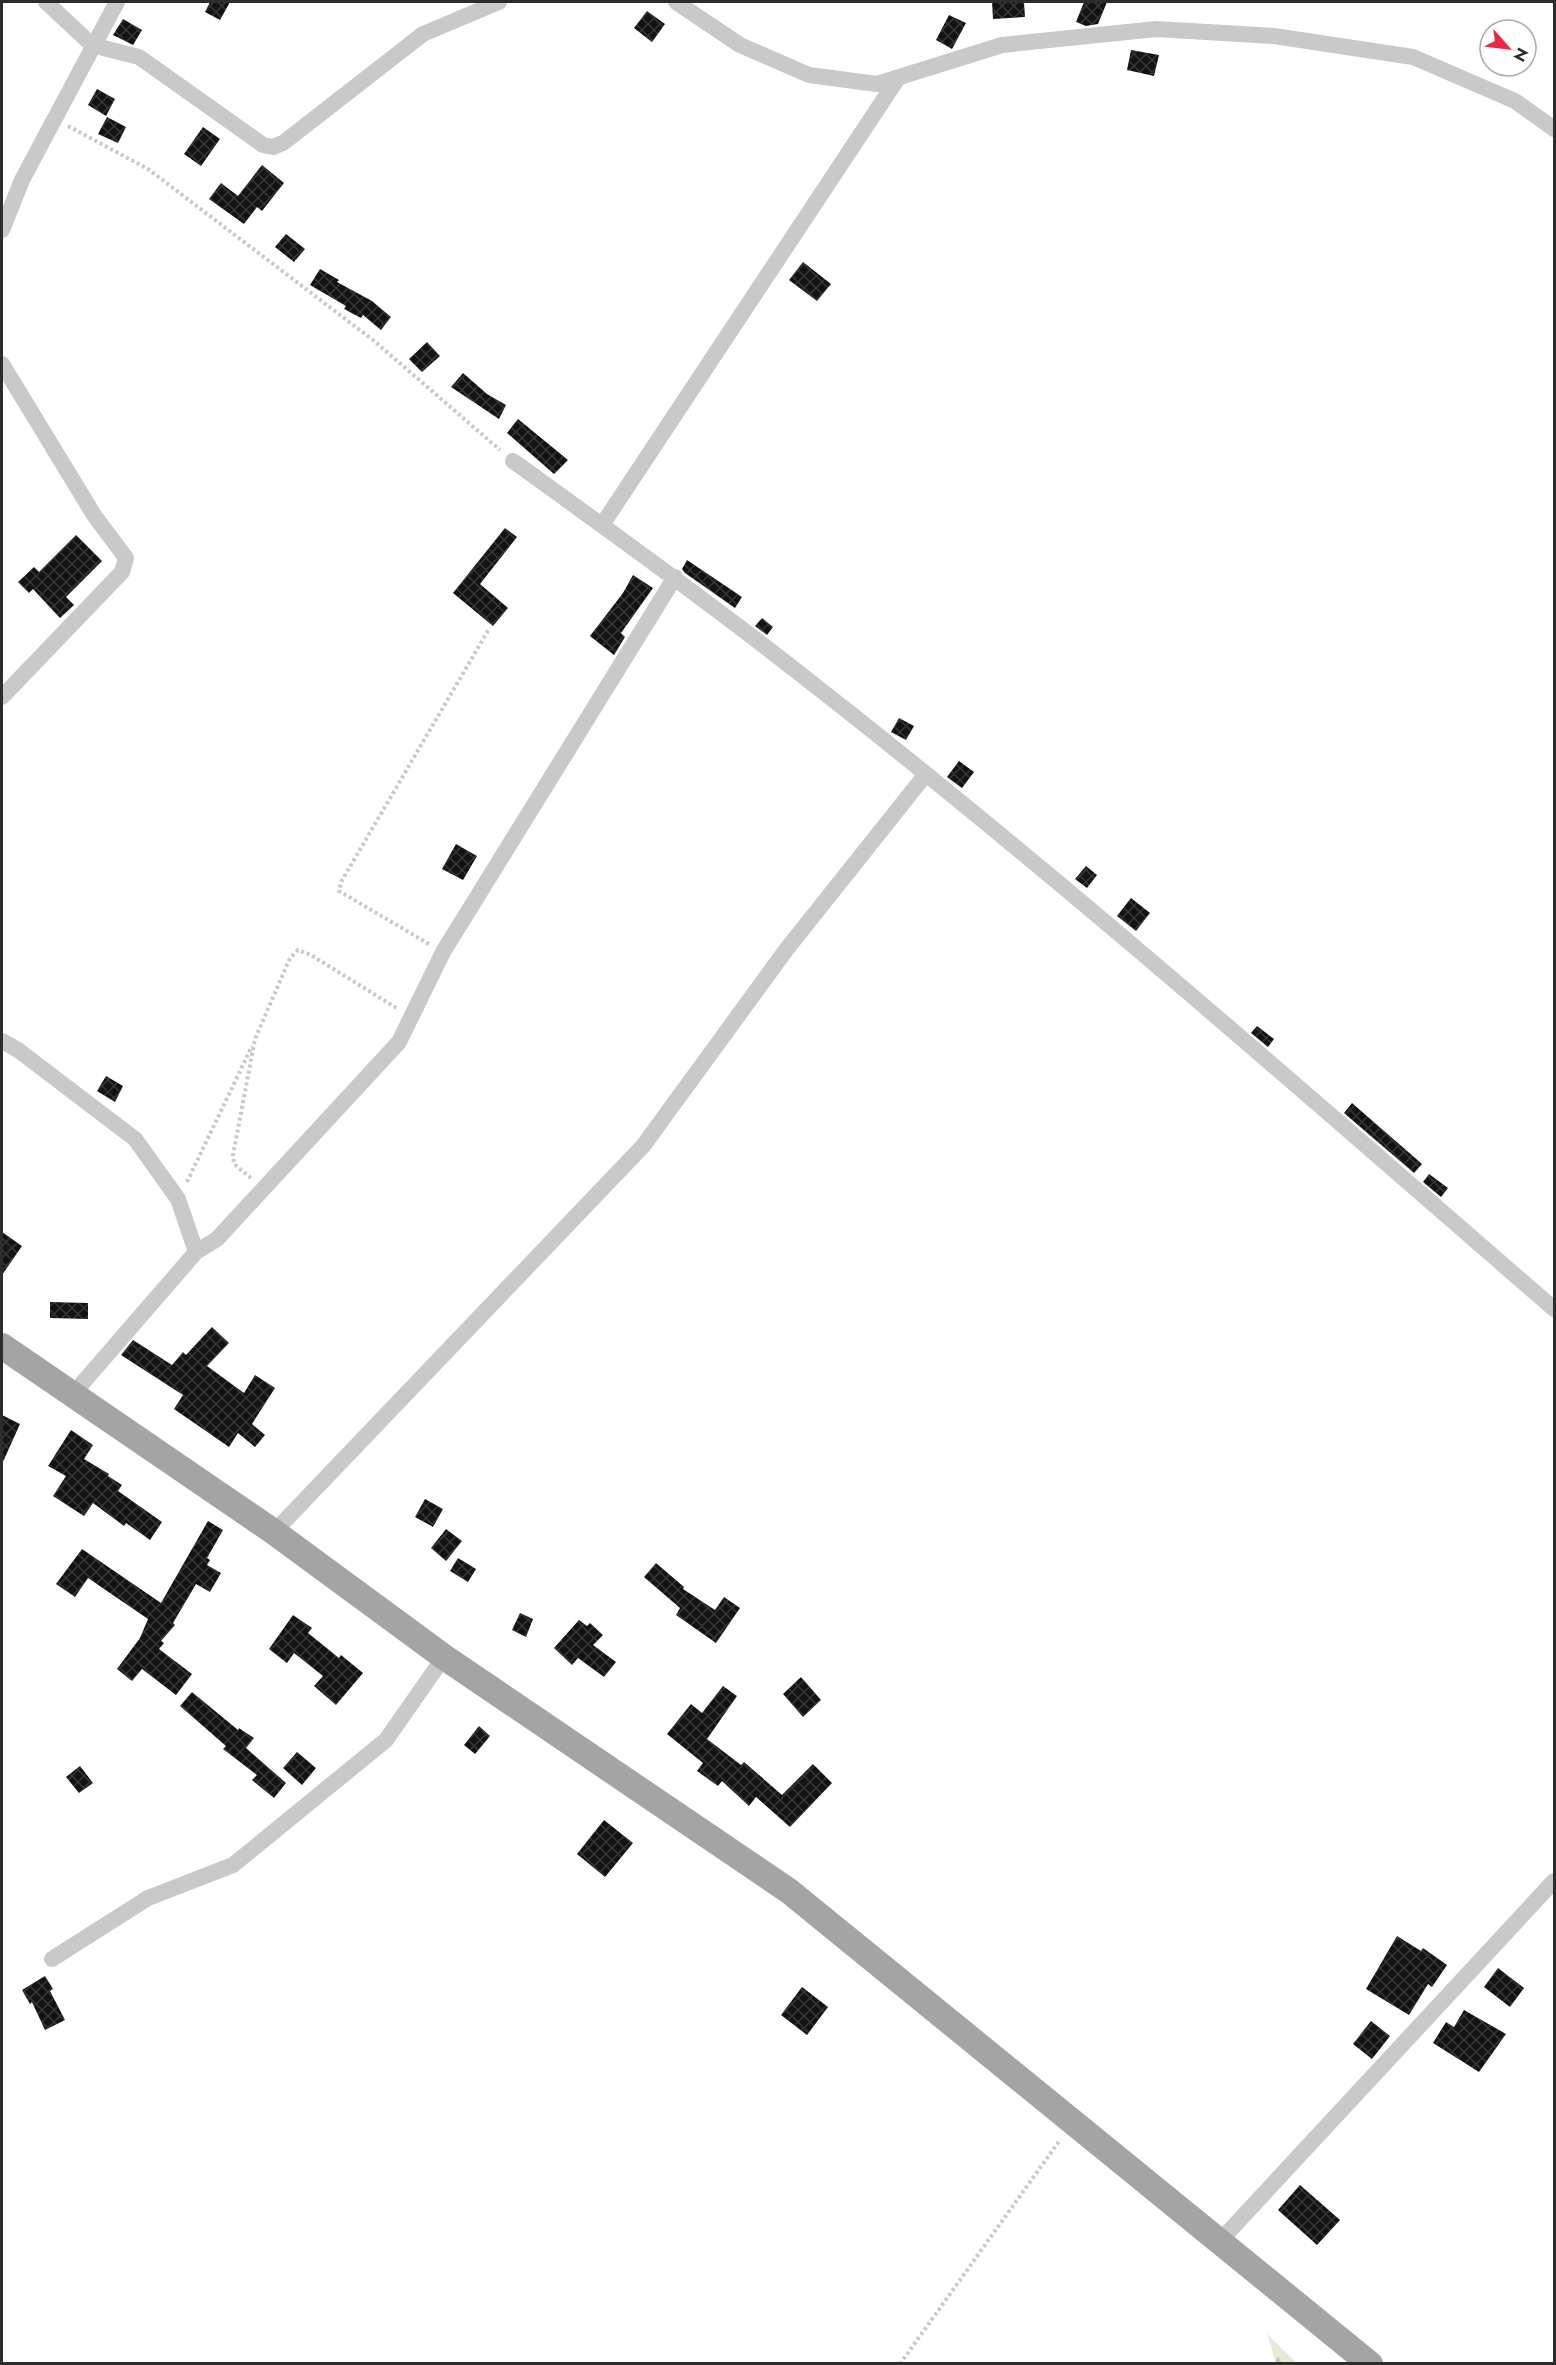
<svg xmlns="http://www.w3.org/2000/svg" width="1556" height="2365" viewBox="0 0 1556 2365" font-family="Jost,sans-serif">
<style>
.forest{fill:url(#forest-firs)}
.building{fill:url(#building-cross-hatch)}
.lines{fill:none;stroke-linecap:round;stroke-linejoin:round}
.path{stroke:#c9c9c9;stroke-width:4;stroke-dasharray:3 3;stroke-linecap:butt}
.minor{stroke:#c9c9c9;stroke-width:16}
.primary{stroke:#a4a4a4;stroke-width:26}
</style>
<defs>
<pattern id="forest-firs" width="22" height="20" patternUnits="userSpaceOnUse" patternTransform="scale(1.5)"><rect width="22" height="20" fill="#e4ebd9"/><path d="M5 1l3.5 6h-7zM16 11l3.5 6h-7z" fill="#c4caba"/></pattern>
<pattern id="building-cross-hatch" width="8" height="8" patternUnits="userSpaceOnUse" patternTransform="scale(1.5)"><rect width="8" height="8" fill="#131313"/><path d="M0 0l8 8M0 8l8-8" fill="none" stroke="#363636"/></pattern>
</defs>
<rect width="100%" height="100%" fill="#fff"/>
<path class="forest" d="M1267 2334 1297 2363H1276Z"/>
<path class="building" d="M210 2H230L220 20 205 12Z
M992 2H1024L1025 17 993 19Z
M1084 2H1107L1098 24 1086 26 1076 22Z
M647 11 665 24 652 42 634 28Z
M949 15 966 23 952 49 936 40Z
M123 19 142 30 133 45 113 35Z
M1131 50 1159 55 1154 76 1127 70Z
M97 89 115 99 106 116 88 105Z
M107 117 126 127 118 143 98 134Z
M203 127 220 139 201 166 184 154Z
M262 165 284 183 262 211 257 207 244 224 209 199 221 183 238 196Z
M286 234 305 249 294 262 275 247Z
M803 262 831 284 817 301 789 280Z
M320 269 339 280 337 282 372 301 391 317 381 330 363 315 361 318 344 309 346 306 310 285Z
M427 342 440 356 422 372 409 359Z
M463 373 487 394 506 405 499 419 451 387Z
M518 419 568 460 554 474 507 433Z
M505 528 517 537 480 584 508 608 493 626 453 593Z
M76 535 102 561 66 597 74 605 60 618 33 589 29 593 18 582 34 567 39 572Z
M687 560 742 597 735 608 685 573 682 569Z
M633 575 653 588 621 633 625 637 614 655 590 636 623 593Z
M762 618 773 627 767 635 755 626Z
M899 718 914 726 906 740 891 732Z
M959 761 974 772 962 788 947 777Z
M456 844 477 856 463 880 442 869Z
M1086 866 1097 875 1087 888 1075 879Z
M1131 898 1150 913 1136 931 1117 916Z
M1257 1026 1274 1039 1268 1047 1251 1033Z
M106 1076 123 1086 115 1102 97 1091Z
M1352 1103 1422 1164 1414 1173 1344 1113Z
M1429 1174 1448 1188 1441 1197 1423 1182Z
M2 1232 22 1246 2 1275Z
M50 1302 88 1303V1319L50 1318Z
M212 1327 229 1343 207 1366 244 1393 255 1375 275 1388 252 1424 265 1435 255 1447 238 1433 229 1447 174 1409 183 1395 121 1355 133 1340 172 1365 183 1352 186 1355Z
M2 1415 20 1424 2 1464Z
M71 1430 93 1445 84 1459 109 1474 108 1476 122 1485 118 1491 162 1522 150 1540 126 1523 124 1526 93 1503 84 1516 53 1496 66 1476 48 1466Z
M425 1499 443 1509 433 1527 415 1517Z
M208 1521 223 1530 207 1558 210 1560 207 1565 221 1573 210 1592 196 1584 173 1623 175 1625 161 1641 164 1643 159 1649 192 1674 176 1695 142 1669 132 1681 117 1669 140 1638 148 1619 88 1578 75 1597 56 1584 82 1549 161 1603Z
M446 1529 462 1541 446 1561 431 1548Z
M458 1558 476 1569 468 1582 450 1571Z
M656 1563 684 1587 683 1589 715 1610 724 1597 740 1608 716 1643 676 1615 680 1608 644 1577Z
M520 1613 533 1619 526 1637 512 1630Z
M293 1615 312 1628 308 1633 339 1658 341 1655 363 1673 336 1705 314 1686 323 1676 294 1653 287 1663 269 1649Z
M579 1620 587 1626 590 1623 603 1635 593 1645 616 1662 604 1677 578 1658 572 1665 554 1648Z
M801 1677 821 1700 803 1717 783 1694Z
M723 1686 737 1696 707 1739 741 1765 744 1762 782 1795 813 1764 832 1783 790 1827 756 1797 749 1806 722 1781 718 1786 697 1771 703 1763 667 1734 691 1704 702 1713Z
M192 1692 238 1730 239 1728 254 1738 246 1748 286 1783 274 1798 252 1780 257 1775 223 1749 226 1746 180 1706Z
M479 1726 490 1736 475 1754 464 1745Z
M297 1752 316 1768 302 1785 283 1768Z
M80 1766 93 1783 79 1793 66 1777Z
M604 1820 633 1843 605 1877 577 1854Z
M1397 1936 1421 1951 1423 1948 1447 1965 1432 1987 1428 1984 1409 2015 1366 1989Z
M1498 1968 1524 1988 1510 2007 1484 1987Z
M45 1976 53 1989 50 1991 65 2020 45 2030 32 2002 30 2004 22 1990Z
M802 1987 828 2007 807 2035 781 2015Z
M1464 2010 1506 2034 1479 2072 1433 2043 1446 2022 1454 2027Z
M1371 2021 1390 2036 1372 2059 1353 2044Z
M1300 2185 1340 2220 1317 2245 1278 2210Z"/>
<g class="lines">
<path class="path" d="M68 126 148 169 373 340 500 450
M429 944 339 891 341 882 489 629
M251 1178 234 1164 233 1155 255 1039 290 958 298 950 311 955 398 1009
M187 1182 252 1046
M900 2364 1060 2140"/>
<path class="minor" d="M46 2 92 45 139 57 263 145 273 147 283 143 423 34 499 2
M676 2 740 45 809 75 877 84 1002 45 1156 29 1274 36 1413 57 1515 101 1554 129
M2 230 22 180 117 2
M2 364 94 515 126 558 122 572 2 697
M513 461C617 536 721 611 822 691 1073 888 1313 1100 1554 1309
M602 525 898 78
M2 1041 18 1050 135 1139 178 1199 196 1252
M73 1394 196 1252 217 1239 399 1042 443 952 675 577
M274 1532 643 1146 786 950 926 774
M52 1959 148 1898 233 1865 386 1740 444 1657
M1220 2241 1554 1881"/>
<path class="primary" d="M2 1346 274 1532 444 1657 789 1891 1370 2364"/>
</g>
<rect width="1556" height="2365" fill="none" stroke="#2c2c2c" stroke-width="6"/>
<g transform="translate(1508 48) rotate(118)"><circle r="28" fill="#ffffff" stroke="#ababab" stroke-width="1.5"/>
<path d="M0-4.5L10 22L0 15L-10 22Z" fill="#ea2845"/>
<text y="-9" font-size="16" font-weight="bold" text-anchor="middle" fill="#2c2c2c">N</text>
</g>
</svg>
